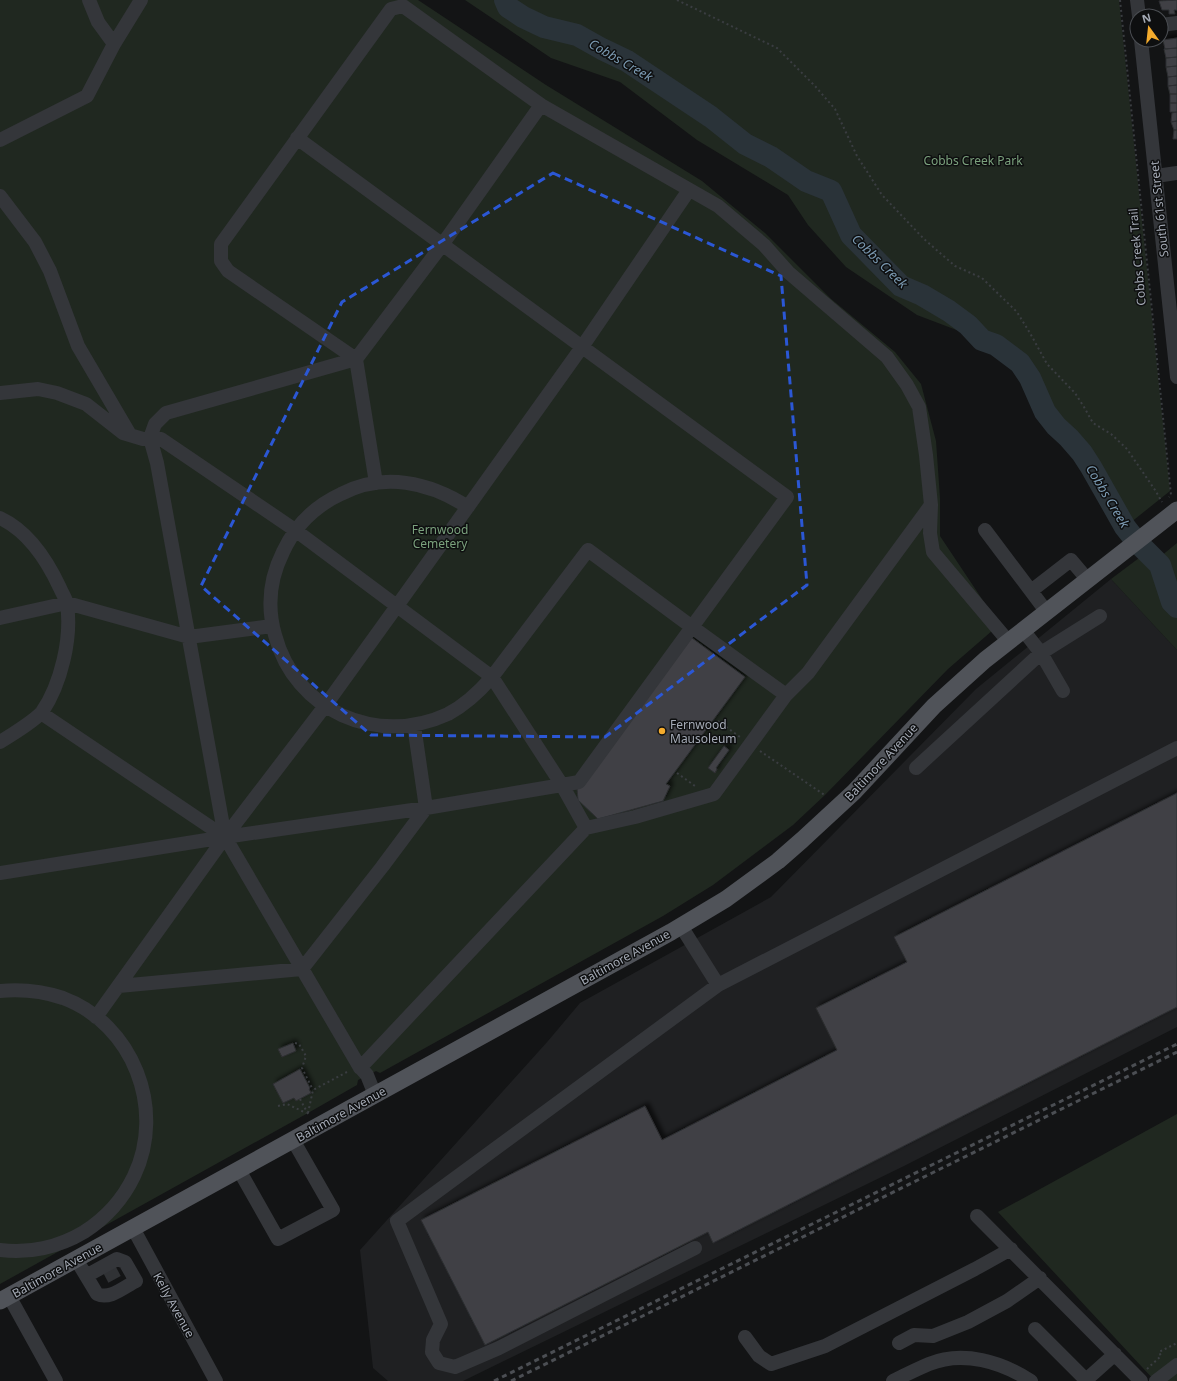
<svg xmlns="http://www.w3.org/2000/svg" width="1177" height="1381" viewBox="0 0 1177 1381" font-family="'Noto Sans',sans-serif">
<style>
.built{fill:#1f2022}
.green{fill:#202820}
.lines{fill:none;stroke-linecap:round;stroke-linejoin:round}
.river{stroke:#2a3339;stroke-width:22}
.building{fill:#3f4145;stroke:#2d2e31;filter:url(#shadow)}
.minor-tunnel{stroke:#303235;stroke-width:14;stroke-dasharray:14 7;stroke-linecap:butt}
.path{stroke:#3a3d41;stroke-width:2;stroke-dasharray:2 3;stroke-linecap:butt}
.minor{stroke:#34363a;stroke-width:14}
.major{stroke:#505359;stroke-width:17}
.rail{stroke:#4b4e53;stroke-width:3;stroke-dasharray:5 4;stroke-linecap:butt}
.marked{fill:none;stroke:#2b57d5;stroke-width:3;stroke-dasharray:8 5;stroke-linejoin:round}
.poi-dot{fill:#f4ab2d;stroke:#0e0f10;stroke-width:1.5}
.labels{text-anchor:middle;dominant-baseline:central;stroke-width:3;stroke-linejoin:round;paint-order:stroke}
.park-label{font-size:12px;fill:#7ba17d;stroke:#0e0f10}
.street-label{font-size:12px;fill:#a5abb6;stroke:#0e0f10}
.poi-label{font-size:12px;fill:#a5abb6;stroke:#0e0f10;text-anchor:start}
.water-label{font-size:13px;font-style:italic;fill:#7b9ab2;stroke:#0e0f10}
</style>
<defs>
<filter id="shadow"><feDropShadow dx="3.5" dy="-3.5" stdDeviation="2" flood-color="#0009"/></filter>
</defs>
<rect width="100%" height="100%" fill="#131415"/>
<path class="built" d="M1111 579 1177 650V1027L904 1166 463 1381H388L373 1368 360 1250 548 1041 580 1003 771 897 976 689Z"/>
<path class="green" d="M0 0H418L546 85 702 181 765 233 830 298 895 352 921 384 936 441 940 498V536L988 608 993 630 948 669 825 795 793 825 713 885 663 916 380 1073 376 1071 358 1080 357 1085 308 1113 0 1284Z
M465 0H1119L1170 491 1125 527 1091 467 1082 453 1069 438 1056 426 1045 412 1030 378 1020 363 996 345 917 315 846 267 808 225 788 195 697 140 620 82 551 58Z
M1177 543V650L1111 579 1143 555 1149 560 1155 561Z
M1177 1114V1381H1155L998 1212Z"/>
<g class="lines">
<path class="river" d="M505 0 508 7 523 17 544 27 577 35 602 49 627 61 711 117 745 144 771 157 806 181 831 191 851 235 901 286 922 295 949 311 968 325 982 340 996 345 1020 363 1030 378 1045 412 1056 426 1069 438 1082 453 1091 467 1125 527 1136 541 1160 565 1172 602 1177 607"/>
</g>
<path class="building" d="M1177 0V10H1174L1175 14H1169V10H1162L1159 1Z
M1177 38V48L1165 49 1163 40Z
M1177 48V57L1166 58 1164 49Z
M1177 57V66L1166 67V58Z
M1177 66V76L1168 77 1166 67Z
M1177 76V85L1168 86V77Z
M1177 85V94H1170L1168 86Z
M1170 94H1177V103H1170Z
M1170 103H1177V112H1170Z
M1177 112V121L1171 122 1172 113Z
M1177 121V130H1174L1171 122Z
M1174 130H1177V139H1173Z
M688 635 745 677 666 784 670 786 663 801 598 819 578 800 577 788Z
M724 746 729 750 716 768 717 769 715 773 708 768Z
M1177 793V1007L713 1243 708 1232 485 1345 421 1220 645 1106 662 1140 837 1050 816 1008 907 962 894 937Z
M293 1043 296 1051 282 1057 278 1049Z
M300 1069 310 1088 309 1089 311 1093 296 1101 294 1098 283 1103 273 1084Z"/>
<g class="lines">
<path class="minor-tunnel" d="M108 1267 116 1282"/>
<path class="path" d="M677 0 777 48 815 86 835 109 857 156 882 195 924 239 955 266 982 278 1017 312 1030 333 1047 364 1075 393 1084 407 1093 423 1111 434 1127 449 1155 490 1162 502
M1120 0 1171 495 1169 497
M718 721 740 737
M760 751 826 796
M677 773 695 786
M295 1043 299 1044 306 1056 302 1068 313 1090
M300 1099 308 1114
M278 1106 287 1104 306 1113
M308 1113 313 1090 347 1072
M1147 1369 1161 1356 1159 1352 1177 1343"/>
<path class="minor" d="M89 0 98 22 114 44
M1137 0 1139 16
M1161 25 1177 23
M1141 40 1177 377
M297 138 787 497 692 627 588 550 492 677 562 785 579 782 692 627 786 695 714 794 635 817 586 828
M0 140 87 96 114 44 141 0
M1156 176 1177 173
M0 196 35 242 50 271 78 346 129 433
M0 393 38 389 57 393 86 404 123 433 143 439 150 438 157 463 225 837 359 1066 367 1075 375 1095
M376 483 356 359 442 245 541 105
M468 507C429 482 384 472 341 494 315 506 295 526 283 552 270 578 267 607 275 635 295 711 377 747 448 714 465 705 479 692 492 677L295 530 161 439 150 438 155 424 166 413 356 359 228 271 221 261V244L391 9 403 6 541 105 718 206 764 245 788 272 887 357 907 385 919 407 926 455 931 505 930 533 933 552 1008 641
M0 518C28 531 47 560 60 588 62 593 66 599 67 604 72 638 61 684 42 712 35 720 10 736 0 742
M985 530 1046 611
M1031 591 1071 560 1087 579
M0 618 67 603 189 637 272 626
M1023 630 1041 653 1100 616
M786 695 808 673 931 505
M41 713 225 837
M916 768 1041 653 1063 691
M0 873 225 837 426 808 562 785 586 828 360 1068
M681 926 718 985 1177 748
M119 986 302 969 382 867 426 808 414 725
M0 991C22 989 42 991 63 998 133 1024 166 1109 134 1176 123 1199 106 1218 84 1232 59 1247 29 1254 0 1250
M96 1017 225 837 325 706 397 606 582 347 689 190
M239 1170 278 1239 333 1210 293 1140
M977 1216 1141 1381
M133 1228 216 1381
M695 1248 499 1348 455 1367 439 1363 432 1352 433 1340 441 1324 397 1221 718 985
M76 1259 97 1294C110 1300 124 1287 136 1281L125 1262 117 1259 86 1276
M9 1296 56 1381
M1035 1329 1087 1381
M745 1337 759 1356 771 1364 825 1346 975 1269 1011 1249
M899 1343 914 1335 933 1336 968 1322 1007 1301 1040 1278
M1086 1380 1115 1354
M893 1381C905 1375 917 1369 929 1364 963 1350 1002 1362 1031 1381
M1156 1381 1177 1365"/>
<path class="major" d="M0 1301 671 932 726 899 778 861 802 840 854 792 934 706 985 660 1177 510"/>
<path class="rail" d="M494 1381 1177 1044
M511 1381 1177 1052"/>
</g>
<path class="marked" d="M553 173 781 276 807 585 605 737 371 735 201 586 342 302Z"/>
<circle class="poi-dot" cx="662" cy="731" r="4"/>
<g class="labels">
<g class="park-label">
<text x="973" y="160">Cobbs Creek Park</text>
<text x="440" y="529">Fernwood<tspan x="440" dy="14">Cemetery</tspan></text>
</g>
<g class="street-label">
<text transform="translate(1159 209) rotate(-96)">South 61st Street</text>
<text transform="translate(1137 257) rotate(-95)">Cobbs Creek Trail</text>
<text transform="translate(881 762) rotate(-47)">Baltimore Avenue</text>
<text transform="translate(625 957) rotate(-29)">Baltimore Avenue</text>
<text transform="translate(341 1114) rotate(-29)">Baltimore Avenue</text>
<text transform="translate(57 1270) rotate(-29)">Baltimore Avenue</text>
<text transform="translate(174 1305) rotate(61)">Kelly Avenue</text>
</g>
<g class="poi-label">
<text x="670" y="724">Fernwood<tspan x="670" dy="14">Mausoleum</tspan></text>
</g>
<g class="water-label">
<text transform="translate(621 60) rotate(30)">Cobbs Creek</text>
<text transform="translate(880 261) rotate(44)">Cobbs Creek</text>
<text transform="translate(1108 496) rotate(59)">Cobbs Creek</text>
</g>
</g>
<g transform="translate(1149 28) rotate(345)"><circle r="19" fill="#0e0f10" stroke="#4a4d52"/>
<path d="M0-3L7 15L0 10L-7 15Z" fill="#f4ab2d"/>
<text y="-6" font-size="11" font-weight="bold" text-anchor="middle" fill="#a5abb6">N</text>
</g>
</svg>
